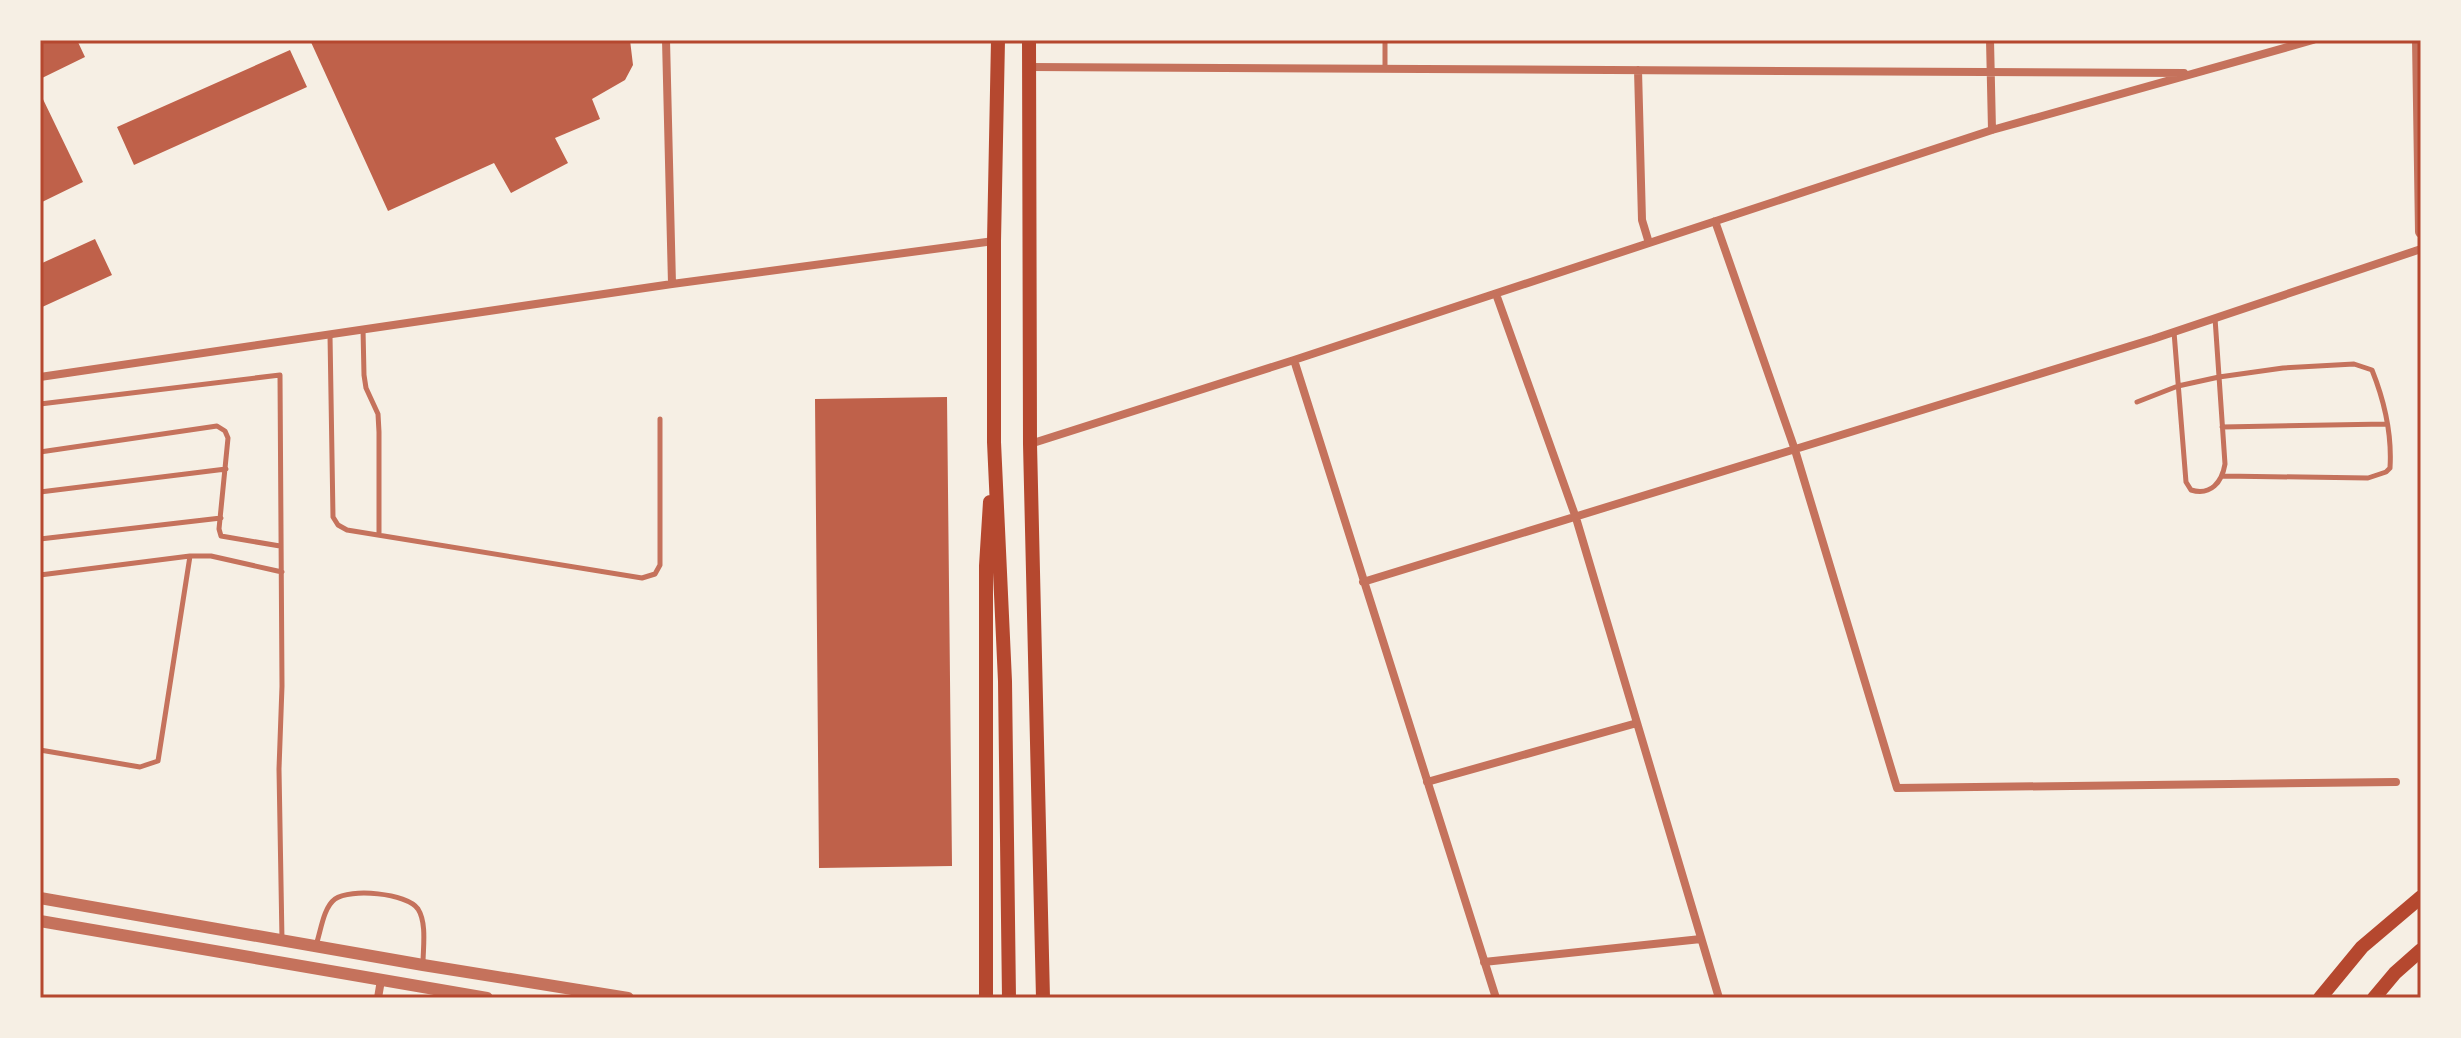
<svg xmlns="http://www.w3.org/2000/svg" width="2461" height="1038" viewBox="0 0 2461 1038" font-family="Manrope,sans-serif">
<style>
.building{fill:#bf614a}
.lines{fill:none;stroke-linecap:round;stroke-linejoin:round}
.service{stroke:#c5725c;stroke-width:5}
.minor{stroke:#c5725c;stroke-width:8}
.tertiary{stroke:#c5725c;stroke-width:12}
.primary{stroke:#b5482f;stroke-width:14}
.neatline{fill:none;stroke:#b5482f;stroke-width:3}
</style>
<rect width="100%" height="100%" fill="#f6efe4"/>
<path class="building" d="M40 40H77L85 57 40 79Z
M310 40H630L633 65 625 80 592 99 600 119 555 138 568 163 511 193 494 163 388 211Z
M290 50 307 87 134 165 117 127Z
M40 93 83 182 40 203Z
M95 239 112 275 40 308V264Z
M947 397 952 866 819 868 815 399Z"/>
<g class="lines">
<path class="service" d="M1385 40V69
M363 329 364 375 366 388 378 414 379 432V535
M2174 332 2186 482 2191 490C2211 496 2222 482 2225 464L2215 318
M330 335 333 517 338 525 347 530 642 578 655 574 660 565V419
M2137 402 2178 386 2219 377 2283 368 2354 364 2372 370C2384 400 2392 436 2390 468L2386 472 2368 478 2223 476
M40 404 280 375 282 686 279 769 282 940
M2222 427 2386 424
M40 452 217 426 225 431 228 438 219 529 221 536 280 546
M40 492 226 469
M40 539 221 518
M40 575 190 556H211L282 572
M40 750 140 767 158 761 190 556
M316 945C321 931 323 908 335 899 350 888 407 893 418 909 427 923 423 948 423 964"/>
<path class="minor" d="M666 40 672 284
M1990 40 1992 130
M1029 67 2184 73
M1638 70 1642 220 1649 243
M1715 221 1795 450 1897 788 2396 782
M1496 294 1576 518 1719 998
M1294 360 1496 998
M40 377 672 284 994 241
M1030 444 1294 360 1992 130 2313 40
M1363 582 2153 339 2421 249
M1427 782 1637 723
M1484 962 1701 939
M378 998 381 980"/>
<path class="tertiary" d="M2418 40 2421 232
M40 898 423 965 628 998
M40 921 487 998"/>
<path class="primary" d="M998 40 994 241V442L1005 681 1009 998
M1029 40 1030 444 1043 998
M986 998V566L990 502
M2320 998 2362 947 2421 897
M2374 998 2395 973 2421 950"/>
</g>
<rect width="2461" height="1038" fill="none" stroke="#f6efe4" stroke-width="84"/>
<rect x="42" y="42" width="2377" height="954" class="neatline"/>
</svg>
